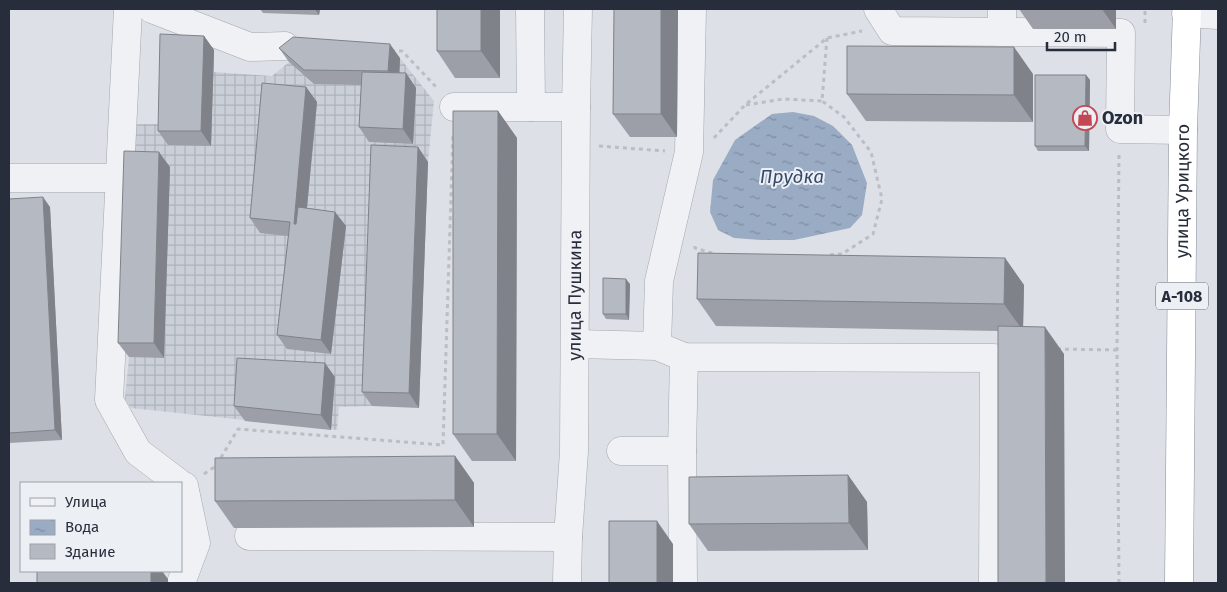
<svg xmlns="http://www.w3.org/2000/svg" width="1227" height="592" viewBox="0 0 1227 592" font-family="'Fira Sans',sans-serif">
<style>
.industrial{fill:url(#industrial-grid)}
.water{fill:url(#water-ripples)}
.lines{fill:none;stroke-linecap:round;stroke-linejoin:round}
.minor-casing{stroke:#a3a7af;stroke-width:29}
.highway-casing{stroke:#858d9b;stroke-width:29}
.path{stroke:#bbbec4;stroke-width:3;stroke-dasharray:4 4;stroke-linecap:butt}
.minor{stroke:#eff1f4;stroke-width:28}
.highway{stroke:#fff;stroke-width:28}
.wall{fill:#9c9fa7}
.shaded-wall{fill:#7f8288}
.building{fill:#b5b9c2;stroke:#7f8288}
.labels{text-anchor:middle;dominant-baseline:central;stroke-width:4;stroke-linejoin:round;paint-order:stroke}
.shield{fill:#eceff4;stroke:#626772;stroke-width:1}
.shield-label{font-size:16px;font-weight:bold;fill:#272d3b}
.poi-label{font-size:18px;font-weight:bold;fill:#272d3b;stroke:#eceff4;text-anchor:start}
.street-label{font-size:18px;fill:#272d3b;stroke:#eceff4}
.water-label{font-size:19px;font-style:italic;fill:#344a6c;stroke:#eceff4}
</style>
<defs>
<pattern id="industrial-grid" width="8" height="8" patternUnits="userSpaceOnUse" patternTransform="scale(1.25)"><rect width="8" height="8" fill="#cbcfd7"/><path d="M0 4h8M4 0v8" fill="none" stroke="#aeb2b9"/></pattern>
<pattern id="water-ripples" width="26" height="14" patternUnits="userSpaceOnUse" patternTransform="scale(1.25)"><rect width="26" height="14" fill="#9aabc4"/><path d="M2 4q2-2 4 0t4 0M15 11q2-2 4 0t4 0" fill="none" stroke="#7e8ca0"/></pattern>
</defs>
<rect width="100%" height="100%" fill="#dde0e6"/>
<path class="industrial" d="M214 50V72L272 76 289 62 400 58 434 101 428 162 372 406 339 407 337 430 131 408 125 399 129 357 134 166 136 124H168Z"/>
<path class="water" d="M793 112 814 116 833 126 852 145 867 183 862 215 850 228 794 240H761L734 238 718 230 710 212 713 180 735 140 772 114Z"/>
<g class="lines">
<defs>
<g id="minor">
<path d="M128 9 109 400 138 452 179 483"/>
<path d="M152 9 250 47 285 46"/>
<path d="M530 9 531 107H576"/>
<path d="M878 9 892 31 1121 33 1120 129 1183 130"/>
<path d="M1186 13 1218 15"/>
<path d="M1002 32V9"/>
<path d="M454 107H531"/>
<path d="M9 178H119"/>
<path d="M576 344 657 346 684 357 994 358 993 583"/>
<path d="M657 346 659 281 689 152 692 9"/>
<path d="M621 451H682"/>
<path d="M181 485 184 486 196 543 181 583"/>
<path d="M249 536 568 537"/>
<path id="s1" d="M567 583 568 537 574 452 576 107 578 9"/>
<path d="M683 583 682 451 684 357"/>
</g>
<g id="highway">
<path id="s2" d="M1179 583 1183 130 1187 9"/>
</g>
</defs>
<use href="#minor" class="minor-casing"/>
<use href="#highway" class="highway-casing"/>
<path class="path" d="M1145 23V9
M827 38 822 101 844 117 871 152 882 199 873 234 842 254 828 255
M391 51H402L438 89
M746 105 783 99 822 101
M714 138 745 105 827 38 862 31
M599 146 665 151
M695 246V248L715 254
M1057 349 1117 350
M204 474 216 466 238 429 443 445 453 134
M1119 583 1117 350 1119 154"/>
<use href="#minor" class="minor"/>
<use href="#highway" class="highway"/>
</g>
<path class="wall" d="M260 9H320L319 15 263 13Z
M500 9V78H455L437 51Z
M614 9H678L677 137H630L613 114Z
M1019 9H1116V29H1033Z
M204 36 214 50 211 146 168 145 158 131Z
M279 48 400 58 399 73H406L416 88 413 144 369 142 359 127 361 85 314 84 289 62Z
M1033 74V122L866 121 847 94Z
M1086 75 1090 80 1089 151H1038L1035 146Z
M306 87 317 102 307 208 335 212 346 226 331 354 287 349 277 335 288 236 260 233 250 218Z
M498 111 517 138 516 461H472L453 434Z
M418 147 428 162 419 408 372 406 362 392Z
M170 167 164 358 129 357 118 343Z
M9 199 50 207 62 440 9 443Z
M1005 258 1024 285 1023 327 1064 354 998 331 716 326 697 299Z
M630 284 629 320 606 319 603 314Z
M335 377 331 430 245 421 234 406Z
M455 456 474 483V527L234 528 215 501Z
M848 475 867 502 868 550 708 551 689 524Z"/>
<path class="shaded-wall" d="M315 9H320L319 15Z
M481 9H500V78L481 51Z
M661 9H678L677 137 661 114Z
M1102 9H1116V29Z
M204 36 214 50 211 146 201 131Z
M390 44 400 58 399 86 388 71Z
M1014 47 1033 74V122L1014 95Z
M406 73 416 88 413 144 403 129Z
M1086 75 1090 80 1089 151 1085 146Z
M306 87 317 102 304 238 294 224Z
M498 111 517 138 516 461 497 434Z
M418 147 428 162 419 408 409 393Z
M159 152 170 167 164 358 154 343Z
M43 197 50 207 62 440 55 430Z
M335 212 346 226 331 354 321 340Z
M1005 258 1024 285 1023 331 1004 304Z
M626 279 630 284 629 320 626 314Z
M1045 327 1064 354 1065 583H1046Z
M325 363 335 377 331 430 321 415Z
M455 456 474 483V527L455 500Z
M848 475 867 502 868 550 849 523Z
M657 521 673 544V583H657Z
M151 571H162L168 579V583H151Z"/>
<path class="building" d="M437 9H481V51H437Z
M614 9H661V114H613Z
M160 34 204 36 201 131H158Z
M293 37 390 44 388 71 304 70 279 48Z
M847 46 1014 47V95L847 94Z
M362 72 406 73 403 129 359 127Z
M1035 75H1086L1085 146H1035Z
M262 83 306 87 294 224H296L298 207 335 212 321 340 277 335 290 222 250 218Z
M453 111H498L497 434H453Z
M371 145 418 147 409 393 362 392Z
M124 151 159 152 154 343H118Z
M43 197 55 430 9 433V199Z
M698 253 1005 258 1004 304 697 299Z
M603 278 626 279V314H603Z
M998 326 1045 327 1046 583H998Z
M237 358 325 363 321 415 234 406Z
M455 456V500L215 501V458Z
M848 475 849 523 689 524V477Z
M609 521H657V583H609Z
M37 571H151V583H37Z"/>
<defs>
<symbol id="shop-ring" viewBox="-11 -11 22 22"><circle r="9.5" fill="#eceff4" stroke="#c44853" stroke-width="1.5"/><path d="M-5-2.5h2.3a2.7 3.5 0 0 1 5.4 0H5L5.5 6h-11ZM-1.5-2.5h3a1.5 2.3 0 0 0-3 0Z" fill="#c44853"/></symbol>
</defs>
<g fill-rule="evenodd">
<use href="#shop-ring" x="1071" y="104" width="28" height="28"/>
</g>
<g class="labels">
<rect class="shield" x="1156" y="282.5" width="52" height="27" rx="4"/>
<g class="shield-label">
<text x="1182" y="296">А-108</text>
</g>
<g class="poi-label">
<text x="1102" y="118">Ozon</text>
</g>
<g class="street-label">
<text stroke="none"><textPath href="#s2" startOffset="392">улица Урицкого</textPath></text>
<text stroke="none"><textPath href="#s1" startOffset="288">улица Пушкина</textPath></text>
</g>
<g class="water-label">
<text x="792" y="176">Прудка</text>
</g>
</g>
<rect width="1227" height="592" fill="none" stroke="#272d3b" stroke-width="20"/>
<rect x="20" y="482" width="162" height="90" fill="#eceff4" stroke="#9da1aa"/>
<rect x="30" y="498" width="25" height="8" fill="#eff1f4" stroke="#9da1aa"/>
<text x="65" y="507" font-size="15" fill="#272d3b">Улица</text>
<rect x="30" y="520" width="25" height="15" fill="url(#water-ripples)" stroke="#9da1aa"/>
<text x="65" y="532" font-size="15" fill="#272d3b">Вода</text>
<rect x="30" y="544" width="25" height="15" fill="#b5b9c2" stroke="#9da1aa"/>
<text x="65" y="557" font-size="15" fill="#272d3b">Здание</text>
<path d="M1047 42v8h68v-8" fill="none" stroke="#272d3b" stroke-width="2.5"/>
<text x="1054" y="42" font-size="15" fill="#272d3b" stroke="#eceff4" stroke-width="4" paint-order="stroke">20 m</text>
</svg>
